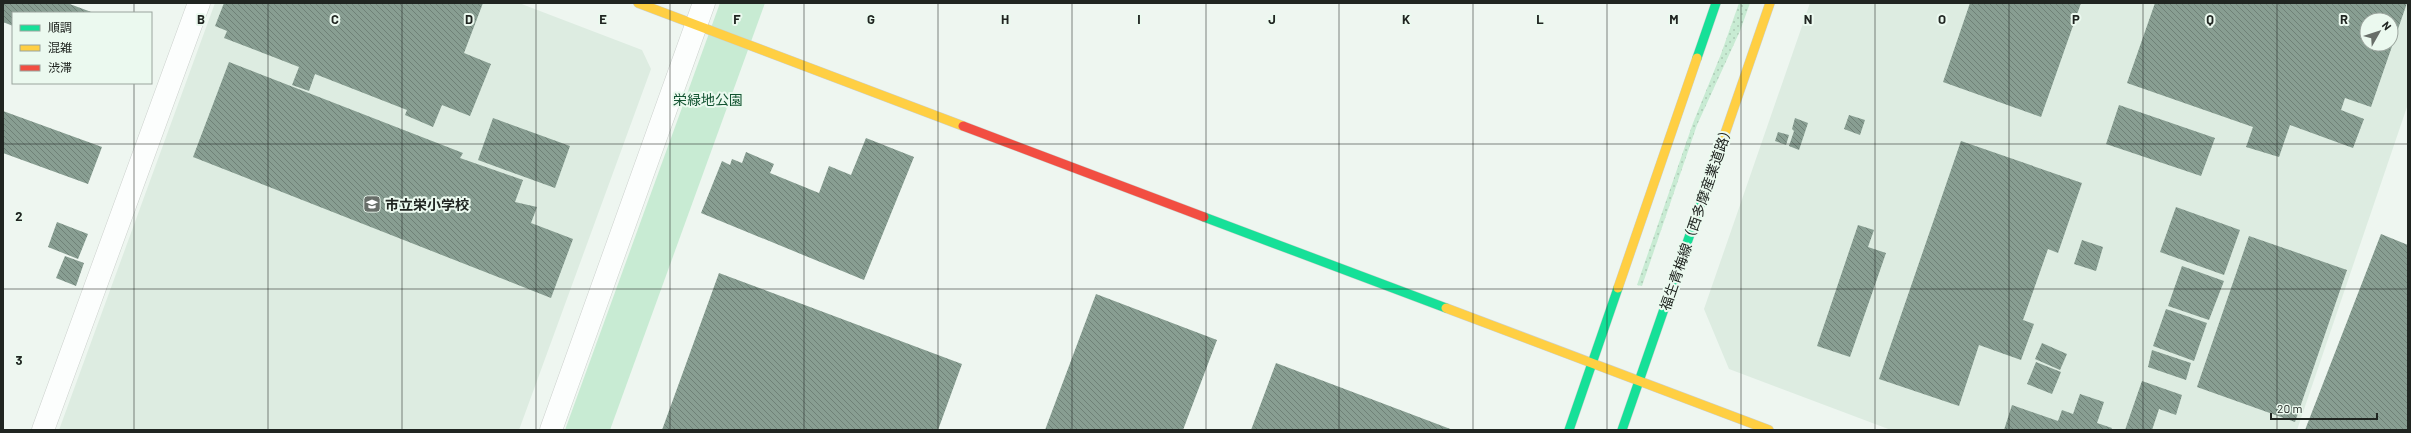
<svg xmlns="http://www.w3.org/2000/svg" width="2411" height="433" viewBox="0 0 2411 433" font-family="Barlow,'Noto Sans JP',sans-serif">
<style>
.built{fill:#ddece1;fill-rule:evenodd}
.grass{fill:url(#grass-dots)}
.green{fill:#c8ebd3}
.building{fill:url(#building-back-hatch);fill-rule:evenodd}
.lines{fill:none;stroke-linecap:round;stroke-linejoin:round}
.street-casing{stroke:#ccd1cd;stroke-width:23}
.fast-casing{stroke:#ccd1cd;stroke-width:10}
.slow-casing{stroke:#ccd1cd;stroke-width:10}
.jam-casing{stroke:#ccd1cd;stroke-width:10}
.street{stroke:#fcfefd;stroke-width:22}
.fast{stroke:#16e098;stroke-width:9}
.slow{stroke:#ffcf43;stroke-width:9}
.jam{stroke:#f24e42;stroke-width:9}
.grid{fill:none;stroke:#202521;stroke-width:1;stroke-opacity:0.55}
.labels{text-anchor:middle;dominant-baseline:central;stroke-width:4;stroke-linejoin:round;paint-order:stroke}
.park-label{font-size:14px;fill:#125331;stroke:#ebf9ef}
.poi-label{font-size:14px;font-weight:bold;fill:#202521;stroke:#ebf9ef;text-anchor:start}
.street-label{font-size:14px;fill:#202521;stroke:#ebf9ef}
.grid-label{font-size:13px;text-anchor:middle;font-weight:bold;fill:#202521;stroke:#ebf9ef;stroke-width:4;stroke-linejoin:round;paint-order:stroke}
</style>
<defs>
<pattern id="grass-dots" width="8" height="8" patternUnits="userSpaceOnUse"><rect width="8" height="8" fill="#c8ebd3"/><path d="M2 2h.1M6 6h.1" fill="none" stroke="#acc9b5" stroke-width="1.8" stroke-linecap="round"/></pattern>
<pattern id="building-back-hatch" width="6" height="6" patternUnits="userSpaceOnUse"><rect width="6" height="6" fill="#889e92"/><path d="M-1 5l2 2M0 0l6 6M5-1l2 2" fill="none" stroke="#6f8177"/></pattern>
</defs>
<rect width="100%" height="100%" fill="#eef6f0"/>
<path class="built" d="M215 3H519L642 50 651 69 519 430H59Z
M1810 3H2408V104L2297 430H1891L1729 369 1704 309ZM2367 20H2391V44H2367Z"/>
<path class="grass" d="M1739 3H1750L1740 31 1697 125 1642 286 1637 285 1693 123 1721 54Z"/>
<path class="green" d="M720 3H765L610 430H565Z"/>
<path class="building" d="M3 3H67L94 13H13V26L3 22Z
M224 3H483L464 53 491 64 470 116 442 105 433 127 405 115 407 110 315 74 309 91 292 85 299 67 224 38 227 31 215 26Z
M1970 3H2081L2041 117 1943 82Z
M2155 3H2407L2371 107 2345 98 2341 110 2364 119 2353 148 2290 125 2279 157 2246 147 2253 127 2127 83ZM2367 20H2391V44H2367Z
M229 62 463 153 460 158 523 180 515 202 537 207 531 223 573 239 551 298 193 157Z
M2119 105 2215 138 2201 176 2106 144Z
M3 111 102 147 88 184 3 153Z
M1849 115 1865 120 1860 135 1844 129Z
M493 118 570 146 555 188 478 160Z
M1795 118 1808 123 1799 150 1789 146 1794 131 1792 129Z
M1778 132 1789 135 1786 145 1775 141Z
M866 138 914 157 864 280 701 213 722 161 730 165 732 159 742 163 746 152 774 164 770 173 819 193 829 166 851 175Z
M1961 141 2082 183 2058 253 2048 249 2023 320 2034 324 2021 360 1979 345 1959 406 1879 379Z
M2176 207 2240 230 2224 275 2160 252Z
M57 222 88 234 78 259 48 247Z
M1858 225 1874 230 1868 247 1886 253 1850 357 1817 346Z
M2381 234 2408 245V430H2305Z
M2249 236 2347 270 2295 422 2197 387Z
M2082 240 2103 247 2096 271 2074 264Z
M65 256 84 263 76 286 56 278Z
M2182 266 2224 281 2209 320 2168 306Z
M719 273 962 364 938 430H662Z
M1096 294 1217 340 1183 430H1045Z
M2166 309 2207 323 2194 361 2153 346Z
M2042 343 2067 354 2060 370 2035 359Z
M2152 350 2191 363 2186 380 2148 367Z
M2036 362 2061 372 2052 394 2027 384Z
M1276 363 1453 430H1251Z
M2142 381 2182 395 2176 415 2159 409 2152 430H2125Z
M2080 394 2104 402 2097 423 2112 428 2111 430H2004L2012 405 2058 421 2062 410 2073 414Z"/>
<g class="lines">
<defs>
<path id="street" d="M43 430 199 3
M551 430 704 3"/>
<path id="fast" d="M1697 58 1716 3
M1204 217 1446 308
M1569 430 1618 288
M1622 430 1720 148"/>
<path id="slow" d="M638 3 963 126
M1720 148 1770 3
M1618 288 1697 58
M1446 308 1769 430"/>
<path id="jam" d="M963 126 1204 217"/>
</defs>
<use href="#street" class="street-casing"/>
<use href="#fast" class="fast-casing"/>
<use href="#slow" class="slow-casing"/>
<use href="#jam" class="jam-casing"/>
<use href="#street" class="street"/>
<use href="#fast" class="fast"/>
<use href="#slow" class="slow"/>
<use href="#jam" class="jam"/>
</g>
<path class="grid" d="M134 3V13M268 3V430M402 3V430M536 3V430M670 3V430M804 3V430M938 3V430M1072 3V430M1206 3V430M1339 3V430M1473 3V430M1607 3V430M1741 3V430M1875 3V430M2009 3V430M2143 3V430M2277 3V430M134 83V430M3 144H2408M3 289H2408"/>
<defs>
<symbol id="school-square" viewBox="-11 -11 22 22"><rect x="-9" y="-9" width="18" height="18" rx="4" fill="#686e69" stroke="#ebf9ef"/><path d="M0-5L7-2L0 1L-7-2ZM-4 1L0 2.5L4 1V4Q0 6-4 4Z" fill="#fff"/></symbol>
</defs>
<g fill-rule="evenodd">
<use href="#school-square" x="362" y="194" width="20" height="20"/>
</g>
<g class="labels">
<g class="park-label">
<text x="708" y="99">栄緑地公園</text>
</g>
<g class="poi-label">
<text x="385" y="204">市立栄小学校</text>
</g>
<g class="street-label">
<text transform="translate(1696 217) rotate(-71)">福生青梅線（西多摩産業道路）</text>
</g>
</g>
<g class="grid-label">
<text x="201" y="24">B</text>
<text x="335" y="24">C</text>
<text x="469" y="24">D</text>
<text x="603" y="24">E</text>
<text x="737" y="24">F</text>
<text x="871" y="24">G</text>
<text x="1005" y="24">H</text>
<text x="1139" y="24">I</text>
<text x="1272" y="24">J</text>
<text x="1406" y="24">K</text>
<text x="1540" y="24">L</text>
<text x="1674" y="24">M</text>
<text x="1808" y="24">N</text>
<text x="1942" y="24">O</text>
<text x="2076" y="24">P</text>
<text x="2210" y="24">Q</text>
<text x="2344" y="24">R</text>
<text x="19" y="221">2</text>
<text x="19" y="365">3</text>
</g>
<rect width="2411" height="433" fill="none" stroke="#202521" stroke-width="8"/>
<rect x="12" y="12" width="140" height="72" fill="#ebf9ef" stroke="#9aa49d"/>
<rect x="20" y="25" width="20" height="6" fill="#16e098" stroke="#9aa49d"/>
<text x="48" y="32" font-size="12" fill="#202521">順調</text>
<rect x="20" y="45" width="20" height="6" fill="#ffcf43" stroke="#9aa49d"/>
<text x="48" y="52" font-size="12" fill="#202521">混雑</text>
<rect x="20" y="65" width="20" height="6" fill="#f24e42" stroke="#9aa49d"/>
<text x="48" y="72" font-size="12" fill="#202521">渋滞</text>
<g transform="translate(2379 32) rotate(51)"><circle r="19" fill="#ebf9ef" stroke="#9aa49d"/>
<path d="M0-3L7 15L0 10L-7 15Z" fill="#686e69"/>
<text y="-6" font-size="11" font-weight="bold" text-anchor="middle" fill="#202521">N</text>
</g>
<path d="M2271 413v6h106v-6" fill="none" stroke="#202521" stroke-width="2"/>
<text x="2277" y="413" font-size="12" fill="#202521" stroke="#ebf9ef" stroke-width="3" paint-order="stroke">20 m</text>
</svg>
